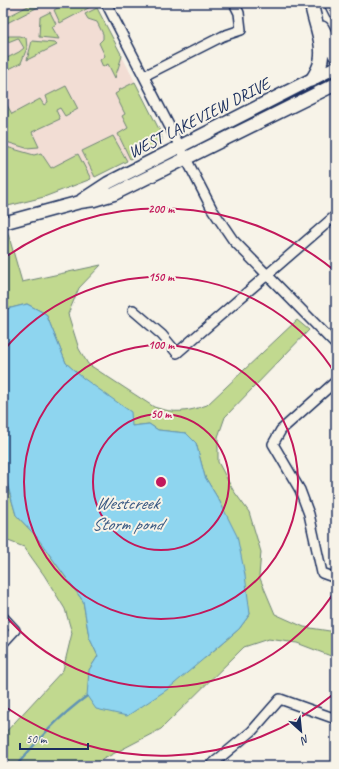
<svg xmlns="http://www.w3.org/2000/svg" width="339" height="769" viewBox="0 0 339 769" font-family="Caveat,sans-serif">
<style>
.built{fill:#f2ddd4}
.green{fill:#c1d98f;stroke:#6e8476}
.water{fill:#8ed5ef;stroke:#6093b5}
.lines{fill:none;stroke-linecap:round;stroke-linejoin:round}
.stream{stroke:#6093b5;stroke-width:2.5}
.minor-casing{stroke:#1b2f5e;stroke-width:12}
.tertiary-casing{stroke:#1b2f5e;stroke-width:15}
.secondary-casing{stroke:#1b2f5e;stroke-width:16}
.minor{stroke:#f7f3e8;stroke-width:9}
.tertiary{stroke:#f7f3e8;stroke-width:12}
.secondary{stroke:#f7f3e8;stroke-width:13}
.ring{fill:none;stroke:#c2185b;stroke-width:2}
.labels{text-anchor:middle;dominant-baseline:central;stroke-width:4;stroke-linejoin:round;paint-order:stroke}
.street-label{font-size:17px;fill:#1b2f5e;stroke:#f7f3e8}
.water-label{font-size:18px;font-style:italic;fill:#385882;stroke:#f7f3e8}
.centre{fill:#c2185b;stroke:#f7f3e8;stroke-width:2}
.ring-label{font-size:12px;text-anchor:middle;font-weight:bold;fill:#c2185b;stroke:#f7f3e8;stroke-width:4;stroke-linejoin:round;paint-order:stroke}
</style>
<rect width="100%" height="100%" fill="#f7f3e8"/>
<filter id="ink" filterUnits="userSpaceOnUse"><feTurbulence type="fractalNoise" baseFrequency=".025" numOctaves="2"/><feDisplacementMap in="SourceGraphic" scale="8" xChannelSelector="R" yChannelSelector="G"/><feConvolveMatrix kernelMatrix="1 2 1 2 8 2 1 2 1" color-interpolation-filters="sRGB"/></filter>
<g filter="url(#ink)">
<path class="built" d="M3 3H95L161 133 162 139 161 144 82 183 44 197 3 208Z"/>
<path class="green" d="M34 3H46L3 25V19Z
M67 3H95L96 4 60 23 54 10Z
M97 8 122 56 115 78 108 64 103 67 100 60 105 56 99 43 103 39V34L97 22 88 19 85 14Z
M50 12 56 24 52 27 59 39 39 37 40 17Z
M9 36H19L26 38 27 48 21 63 3 72V60L19 52 24 48 18 38 3 44V39Z
M32 41 55 43 57 45 27 60Z
M135 82 161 133 162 139 161 144 130 159 118 134 128 128 122 116 125 114 115 94 120 91 119 90Z
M66 86 78 109 65 116 60 108 56 110 60 119 32 132 39 147 26 148 3 141V98L12 114 40 99 44 105 48 102 46 96Z
M113 136 127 161 95 177 82 151Z
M3 146 34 155 41 153 51 168 78 154 91 179 44 197 8 206 3 187Z
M7 230 22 282 101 265 79 288 68 314 79 349 88 364 154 407C175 414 187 412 207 405L297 320 309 330 225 417 218 437V462L233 490 249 512 261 552 259 576 275 614 304 627 336 632V658L297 643 268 639 244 647 161 729 90 766H3V735L63 670 72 633 65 609 44 575 24 547 3 539V469L16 515 36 536 83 601 89 637 98 656 89 670 205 658 239 629 250 614 220 502 205 477 196 443 185 433 158 430 149 424 132 426 66 363 46 314 27 304 3 310V231Z"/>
<path class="water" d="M27 304 46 314 66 363 83 378 131 412 132 426 149 424 158 430 186 433 196 443 205 477 220 502 237 536 245 575 250 614 239 629 168 689 127 716 96 709 87 696 89 670 98 656 89 637 83 601 36 536 16 515 3 469V310Z"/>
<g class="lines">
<path class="stream" d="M16 766C39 739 58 717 87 696"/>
<defs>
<path id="minor" d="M106 3 212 209 233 240 336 345
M144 76 223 36 241 30 239 13 234 3
M133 310 162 335 177 353 335 216
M336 381 281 430 273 444 300 490 309 514 322 573 336 578
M3 617 15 630 3 643
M210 766 252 731 280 699 336 719"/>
<path id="tertiary" d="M82 200 108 183 336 67
M3 223 80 202 94 200 114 194 336 84"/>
<path id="secondary" d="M331 3 336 13
M312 7C315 23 324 43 321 60 320 67 316 74 312 80
M322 28 336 56"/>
</defs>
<use href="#minor" class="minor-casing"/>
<use href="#tertiary" class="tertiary-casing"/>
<use href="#secondary" class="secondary-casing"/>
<use href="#minor" class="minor"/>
<use href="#tertiary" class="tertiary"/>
<use href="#secondary" class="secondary"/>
</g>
</g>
<g class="ring">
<circle cx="161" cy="482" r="68"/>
<circle cx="161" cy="482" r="137"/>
<path d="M336 589A205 205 0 0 1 4 614M4 350A205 205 0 0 1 336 375"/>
<path d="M335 693A273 273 0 0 1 4 706M4 258A273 273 0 0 1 335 271"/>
</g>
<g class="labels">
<g class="street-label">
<text transform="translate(199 118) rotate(-27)">WEST LAKEVIEW DRIVE</text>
</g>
<g class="water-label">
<text x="127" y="503">Westcreek<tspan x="127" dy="21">Storm pond</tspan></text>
</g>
</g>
<circle cx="161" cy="482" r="6" class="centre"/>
<g class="ring-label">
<text x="161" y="213">200 m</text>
<text x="161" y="281">150 m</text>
<text x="161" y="349">100 m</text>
<text x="161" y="418">50 m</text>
</g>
<rect width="339" height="769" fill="none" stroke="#f7f3e8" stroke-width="16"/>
<rect x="8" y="8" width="323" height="753" fill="none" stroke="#1b2f5e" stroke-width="1.5" filter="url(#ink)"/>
<g transform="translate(301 731) rotate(153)" stroke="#f7f3e8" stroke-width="3" paint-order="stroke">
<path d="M0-3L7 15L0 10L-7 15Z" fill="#1b2f5e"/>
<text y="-6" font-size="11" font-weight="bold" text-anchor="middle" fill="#1b2f5e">N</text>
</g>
<path d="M20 743v6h68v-6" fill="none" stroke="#1b2f5e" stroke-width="2"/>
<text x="26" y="743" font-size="12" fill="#1b2f5e" stroke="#f7f3e8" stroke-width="3" paint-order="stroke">50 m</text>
</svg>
